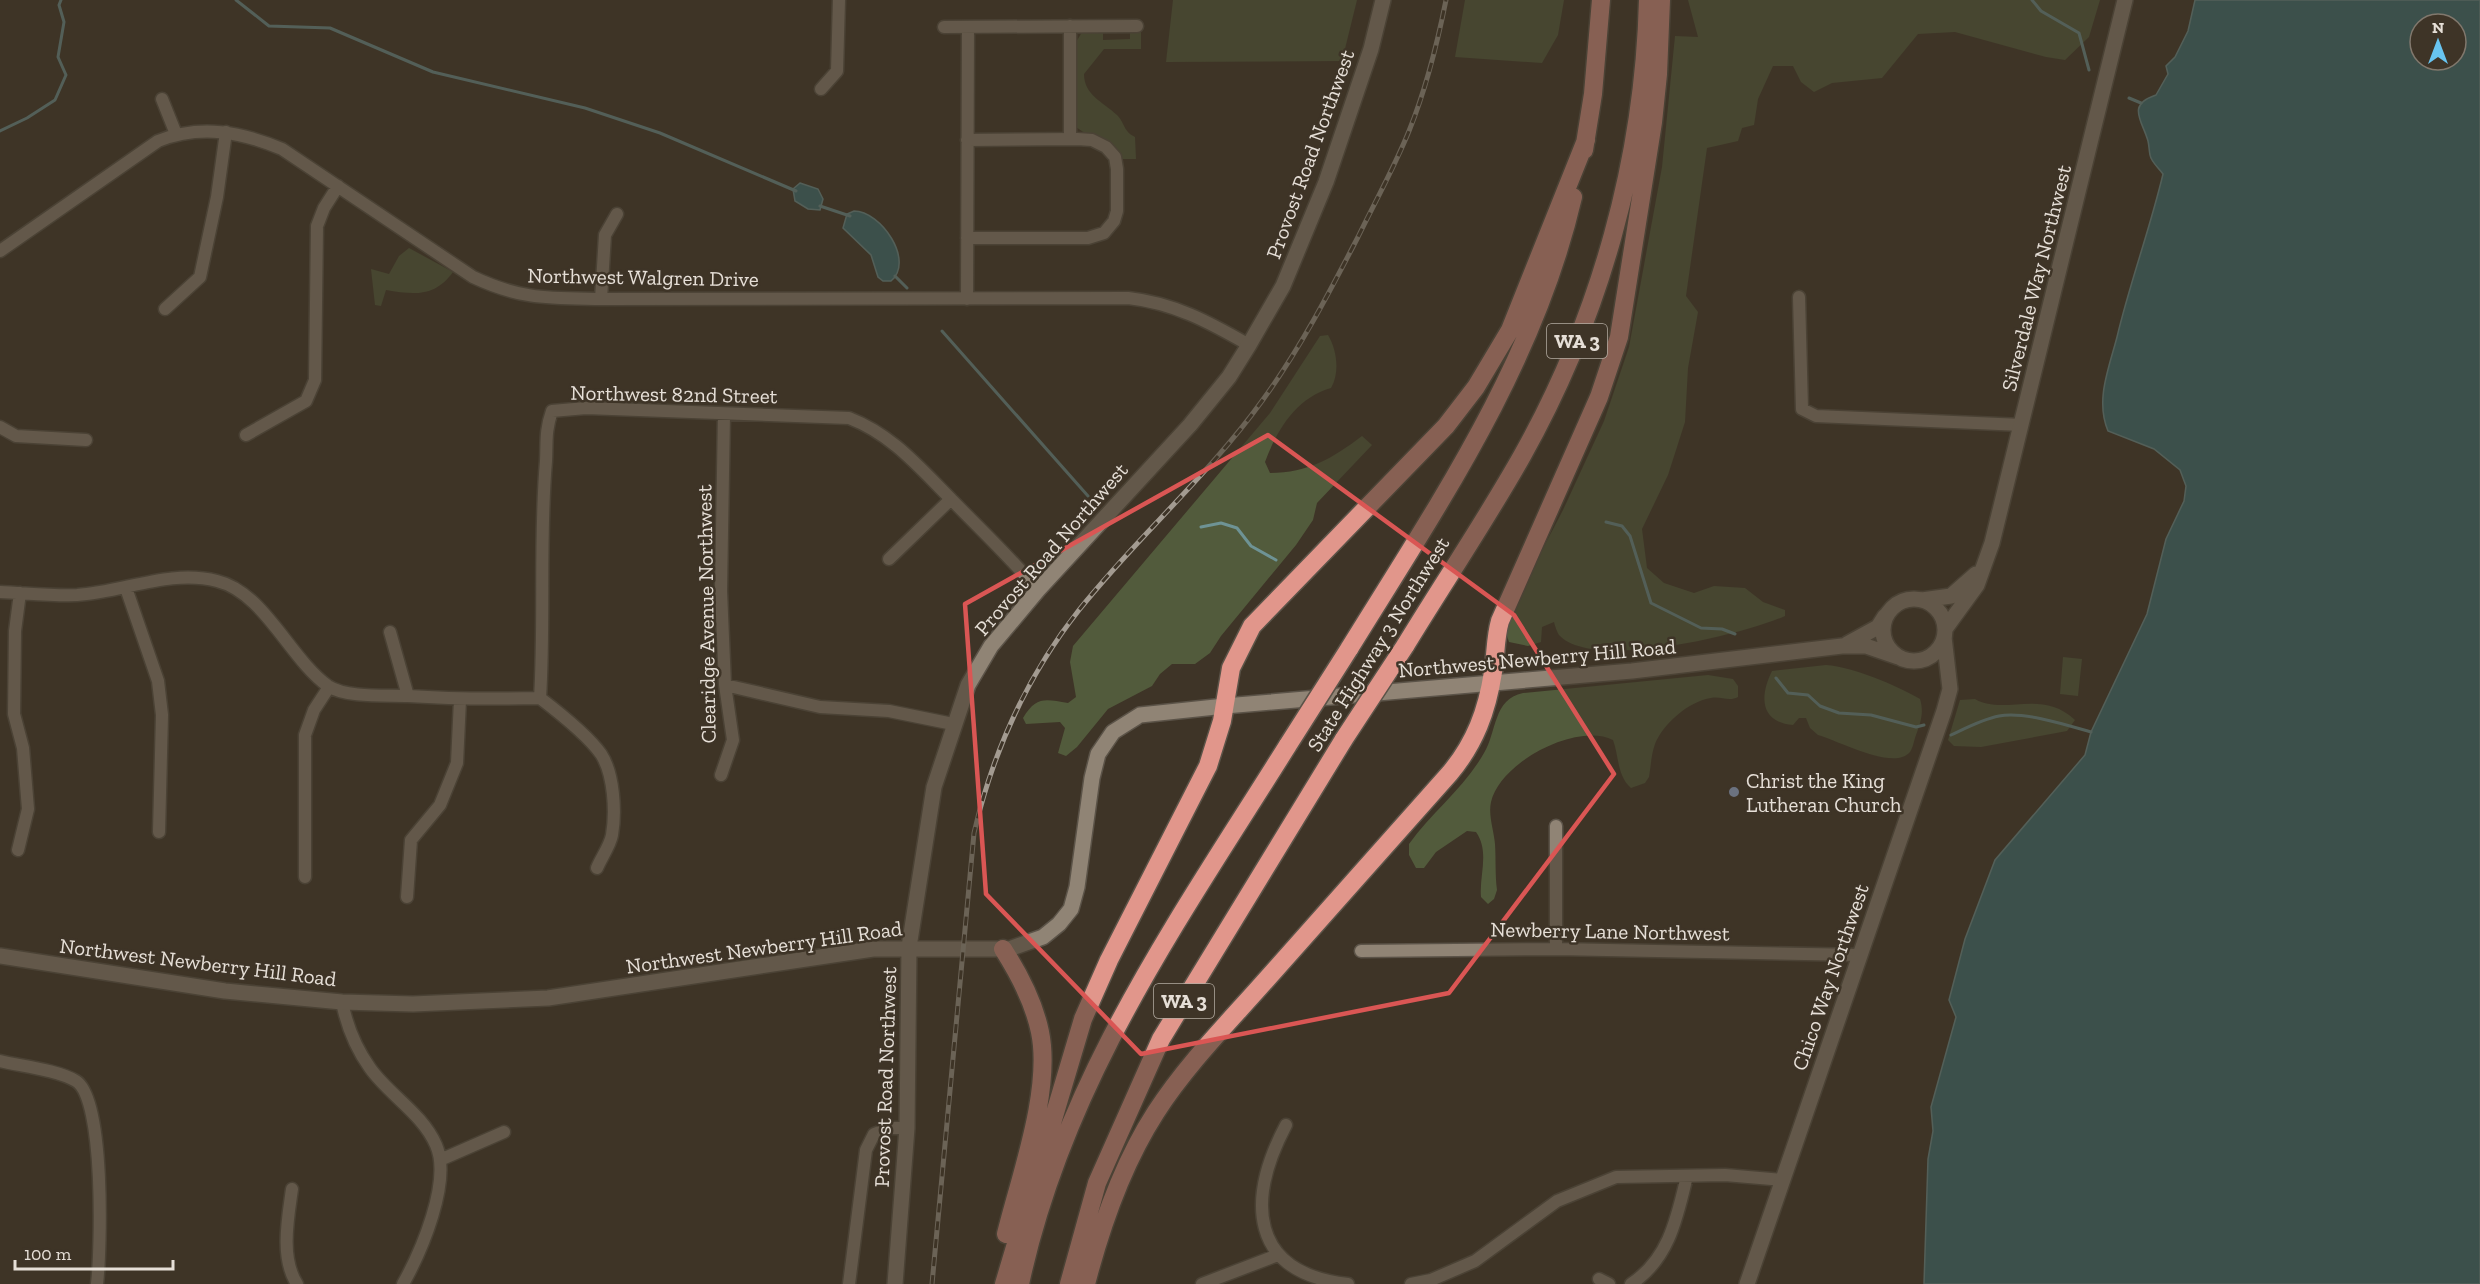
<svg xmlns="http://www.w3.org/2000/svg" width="2480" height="1284" viewBox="0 0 2480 1284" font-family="'Zilla Slab',serif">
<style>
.green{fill:#525b3c}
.water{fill:#3b7279;stroke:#6e9395;stroke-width:1.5;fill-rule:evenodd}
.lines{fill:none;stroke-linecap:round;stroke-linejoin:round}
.stream{stroke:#6e9395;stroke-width:3}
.street-casing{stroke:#5b5348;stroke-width:15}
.secondary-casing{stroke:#5b5348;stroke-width:18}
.highway-casing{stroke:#5b5348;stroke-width:21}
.street{stroke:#908475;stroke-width:12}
.secondary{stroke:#908475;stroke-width:15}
.highway{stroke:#e1968b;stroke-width:18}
.rail-casing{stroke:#a39b91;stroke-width:5}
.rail{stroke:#3e3427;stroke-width:3;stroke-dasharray:9;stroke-linecap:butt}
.highway-bridge-casing{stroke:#5b5348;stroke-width:21;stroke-linecap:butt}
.highway-bridge{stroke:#e1968b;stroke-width:18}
.marked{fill:none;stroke:#da5654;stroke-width:4.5;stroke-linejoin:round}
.worship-dot{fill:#6b7280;stroke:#3e3427;stroke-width:2}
.labels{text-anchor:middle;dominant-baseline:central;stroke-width:5;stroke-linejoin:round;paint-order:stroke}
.shield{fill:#3e3427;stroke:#b4aca2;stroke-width:1.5}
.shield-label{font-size:20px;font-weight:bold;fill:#e6dfd7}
.street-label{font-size:21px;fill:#e6dfd7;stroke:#3e3427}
.poi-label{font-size:21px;fill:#e6dfd7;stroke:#3e3427;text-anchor:start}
</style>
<rect width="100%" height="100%" fill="#3e3427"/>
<path class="green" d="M1173 0H1357L1342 61 1166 62Z
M1465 0H1564L1558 35 1542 63 1455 57Z
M1688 0H2100L2089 37 2065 60 2046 57 1955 32 1918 34 1882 78 1832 83 1814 92 1801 82 1793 66H1773L1758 99 1754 125 1742 128 1738 141 1707 148 1686 296 1698 312 1688 368 1685 422 1668 475 1642 529 1647 568 1664 583 1694 593 1714 586 1745 588 1763 602 1785 610V616C1745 634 1593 672 1559 635 1557 632 1555 626 1554 622L1542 627 1541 642 1528 646 1509 642 1506 633 1515 602 1563 510 1604 421 1629 347 1662 167 1675 36 1698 37Z
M1130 30H1141V49H1104L1084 74C1084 95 1103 102 1117 115 1125 123 1123 131 1135 137L1136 159H1122L1076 127 1075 44 1082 32 1103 31V40L1130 39Z
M409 248 453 272C435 297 415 295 386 290L381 306 375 305 371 269 389 274 399 256Z
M1328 335C1337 350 1340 373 1331 388 1296 398 1277 430 1265 462L1270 473C1308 473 1333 458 1362 436L1372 445 1317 503 1313 520 1296 545 1221 636 1210 653 1195 664H1172L1160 674 1152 686 1108 709 1077 747 1066 756 1058 753 1065 728 1060 722 1026 724 1023 718C1036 696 1045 699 1068 703L1076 697 1070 662 1073 646 1270 413 1320 336Z
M2063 657 2082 659 2078 696 2060 694Z
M1826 665C1854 667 1895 685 1920 699 1924 712 1921 722 1916 735 1914 740 1913 748 1910 752 1894 771 1839 741 1818 735L1810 728 1806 718H1799L1793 725C1759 722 1760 695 1772 671Z
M1708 675 1733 679 1738 686V697C1729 702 1721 696 1711 698 1689 701 1663 724 1655 744 1651 755 1651 766 1649 777L1645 783 1631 788C1617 776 1619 756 1613 740 1577 722 1500 762 1491 802 1488 815 1494 831 1495 844 1496 859 1495 875 1497 890L1494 899 1488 904 1481 897C1479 875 1490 852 1476 832L1467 831 1436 852 1424 868H1416L1409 855V844C1432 812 1465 787 1484 753 1497 732 1493 699 1523 693Z
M1975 699C2004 716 2042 688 2075 720L2067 731 1981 747 1954 746 1948 740 1960 700Z"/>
<path class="water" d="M2195 0H2480V1284H1924L1928 1159 1933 1131 1931 1107 1956 1017 1949 1000 1965 939 1995 860 2085 755 2091 732 2147 614 2166 539 2184 501 2186 486 2180 470 2154 449 2108 431C2095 400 2109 368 2117 337 2130 282 2150 229 2163 174 2159 168 2151 162 2150 155 2149 150 2149 145 2148 141 2142 120 2126 105 2156 95L2168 74 2166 66 2175 57 2188 31ZM2420 24H2456V60H2420Z
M800 183 818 189 823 199 820 210 808 209 795 201 793 189Z
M854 211C881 211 915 261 891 281H883L878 277 871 255 843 228 847 214Z"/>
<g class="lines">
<path class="stream" d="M236 0 269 26 330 28 433 72 585 108 660 133 796 191
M2032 0 2041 11 2079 33 2089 70
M2129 98 2141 103
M0 131 27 118 55 100 66 75 58 57 64 22 59 5 61 0
M820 206 850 216
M895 276 907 288
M942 331 1088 496
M1606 522 1622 526 1630 536 1651 603 1701 628 1722 629 1735 634
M1201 527 1221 523 1237 528 1251 546 1276 560
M1776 678 1788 693 1808 695 1820 706 1839 713 1871 715 1916 727 1924 725
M1951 735C1966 728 1983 719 1999 716 2023 711 2067 725 2091 732"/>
<defs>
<path id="street" d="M1070 26V139
M944 27 1137 26
M821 89 837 71 839 0
M162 99 176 134
M967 238H1088L1104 233 1114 221 1117 211V169L1115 157 1106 147 1092 140 1077 139 967 140
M0 251 158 141C201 124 241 132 282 149L473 277C522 300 549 298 601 299L1128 298C1174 303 1209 322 1249 345
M1799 297 1802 409 1816 416 2022 425
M601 299 605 235 617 214
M967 299 968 27
M165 309 200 277 217 197 226 132
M0 427 16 436 86 440
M246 435 306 401 315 380 317 226 324 208 338 186
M889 559 951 499
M126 588 158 681 162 715 159 832
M0 592C25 593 52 596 77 595 124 592 170 569 217 581 264 592 290 659 328 686 346 698 387 695 408 696 453 699 496 699 540 698
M390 632 408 696
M725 685 820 707 889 711 953 724
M540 698C545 619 539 540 546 461 547 442 545 431 552 411L586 408 849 418C891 434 918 466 949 497 979 528 1010 557 1038 590
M540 698C557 711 589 737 601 754 614 774 616 812 612 835 610 846 601 858 597 868
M721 775 733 740 725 685 721 591 724 414
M18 850 28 809 23 748 14 714 15 631 20 593
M305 877V735L314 710 329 687
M407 897 411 840 440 805 457 763 460 700
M1556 949V826
M1361 951 1557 949 1860 955
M342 1002C347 1027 355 1047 370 1068 389 1095 422 1113 436 1145 452 1181 421 1252 403 1284
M0 1061C21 1066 58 1070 76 1081 105 1099 101 1250 97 1284
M1286 1125C1247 1199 1248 1273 1348 1284
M440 1160 504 1132
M292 1189C288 1218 280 1258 297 1284
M1599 1279 1609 1284
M849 1284 866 1150 874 1134 890 1128H907
M1202 1284 1278 1255
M1411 1284 1431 1280 1475 1261 1557 1201 1616 1177 1725 1175 1783 1180
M1631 1284C1669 1259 1677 1218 1687 1176"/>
<path id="secondary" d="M1883 630a31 31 0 1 1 62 0a31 31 0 1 1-62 0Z
M1922 600 1951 596 1976 574
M1945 629 1977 585 1992 543 2125 0
M1847 644 1878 627 1885 616
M0 956 225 991 342 1002 413 1004 548 998 873 949H1009L1043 937 1059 924 1071 909 1077 887 1092 778 1098 754 1113 732 1140 715 1225 706 1632 671 1842 646H1866L1898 657
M895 1284 907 1128 909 947 934 787 968 685 991 646 1038 590 1190 425 1229 377 1249 345 1283 286 1326 182 1371 49 1383 0
M1747 1284 1944 711 1950 689 1944 637"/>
<path id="highway" d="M1584 150 1593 94 1601 0
M1405 646C1444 582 1486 520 1522 456 1600 317 1644 159 1648 0
M1349 649C1438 505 1534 365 1573 197
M1003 949C1019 974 1034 1003 1040 1032 1052 1090 1020 1177 1006 1234
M1004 1284 1083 1019 1109 960 1208 766 1222 721 1231 668 1252 626 1446 426 1476 387 1510 330 1586 140
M1020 1284C1064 1079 1180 918 1288 745
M1069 1284 1097 1183 1161 1039 1344 739
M1086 1284C1101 1226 1123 1163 1156 1112 1187 1064 1228 1023 1266 980 1327 911 1389 842 1450 773 1475 743 1487 711 1493 672 1496 655 1495 638 1500 621L1599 397 1619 337 1653 122 1658 74 1661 0"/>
</defs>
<use href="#street" class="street-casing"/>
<use href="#secondary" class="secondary-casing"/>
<use href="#highway" class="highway-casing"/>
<use href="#street" class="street"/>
<use href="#secondary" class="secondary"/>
<use href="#highway" class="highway"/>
<defs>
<path id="rail" d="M932 1284 974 833C993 751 1027 676 1079 610 1137 537 1208 476 1262 401 1300 349 1329 293 1358 237 1375 202 1394 168 1409 131 1426 89 1437 45 1446 0"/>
</defs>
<use href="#rail" class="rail-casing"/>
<use href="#rail" class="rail"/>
<defs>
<path id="highway-bridge" d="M1344 739 1405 646
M1288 745 1349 649"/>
</defs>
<use href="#highway-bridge" class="highway-bridge-casing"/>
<use href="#highway-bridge" class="highway-bridge"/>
</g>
<path d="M0 0H2480V1284H0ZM1268 435 1514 615 1614 774 1449 993 1141 1054 986 894 965 604Z" fill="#3e3427" fill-opacity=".55" fill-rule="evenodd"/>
<path class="marked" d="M1268 435 1514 615 1614 774 1449 993 1141 1054 986 894 965 604Z"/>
<circle class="worship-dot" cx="1734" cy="792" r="6"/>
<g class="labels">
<g class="shield">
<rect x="1547" y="324" width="60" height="34" rx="4.5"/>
<rect x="1154" y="984" width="60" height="34" rx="4.5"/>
</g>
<g class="shield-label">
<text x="1577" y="341">WA 3</text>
<text x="1184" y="1001">WA 3</text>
</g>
<g class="street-label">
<text transform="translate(1310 154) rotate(-70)">Provost Road Northwest</text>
<text transform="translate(643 277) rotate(1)">Northwest Walgren Drive</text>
<text transform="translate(2036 278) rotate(-76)">Silverdale Way Northwest</text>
<text transform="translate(674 394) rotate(1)">Northwest 82nd Street</text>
<text transform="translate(1051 549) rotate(-49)">Provost Road Northwest</text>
<text transform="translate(706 614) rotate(-91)">Clearidge Avenue Northwest</text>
<text transform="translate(1378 644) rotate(-58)">State Highway 3 Northwest</text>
<text transform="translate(1537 658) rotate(-5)">Northwest Newberry Hill Road</text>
<text transform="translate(1610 931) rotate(1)">Newberry Lane Northwest</text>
<text transform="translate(764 947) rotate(-8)">Northwest Newberry Hill Road</text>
<text transform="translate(198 962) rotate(7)">Northwest Newberry Hill Road</text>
<text transform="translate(1830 977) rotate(-71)">Chico Way Northwest</text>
<text transform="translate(885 1077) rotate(-88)">Provost Road Northwest</text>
</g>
<g class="poi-label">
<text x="1746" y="780">Christ the King<tspan x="1746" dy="24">Lutheran Church</tspan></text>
</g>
</g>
<g transform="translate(2438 42)"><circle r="28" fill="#3e3427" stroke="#81786d" stroke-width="1.5"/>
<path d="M0-4.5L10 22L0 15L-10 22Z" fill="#68c4f0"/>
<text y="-9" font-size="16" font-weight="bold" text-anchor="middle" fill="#e6dfd7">N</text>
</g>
<path d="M15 1260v9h158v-9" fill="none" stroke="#e6dfd7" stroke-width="3"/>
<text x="24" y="1260" font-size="18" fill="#e6dfd7" stroke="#3e3427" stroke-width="4.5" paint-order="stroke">100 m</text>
</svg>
